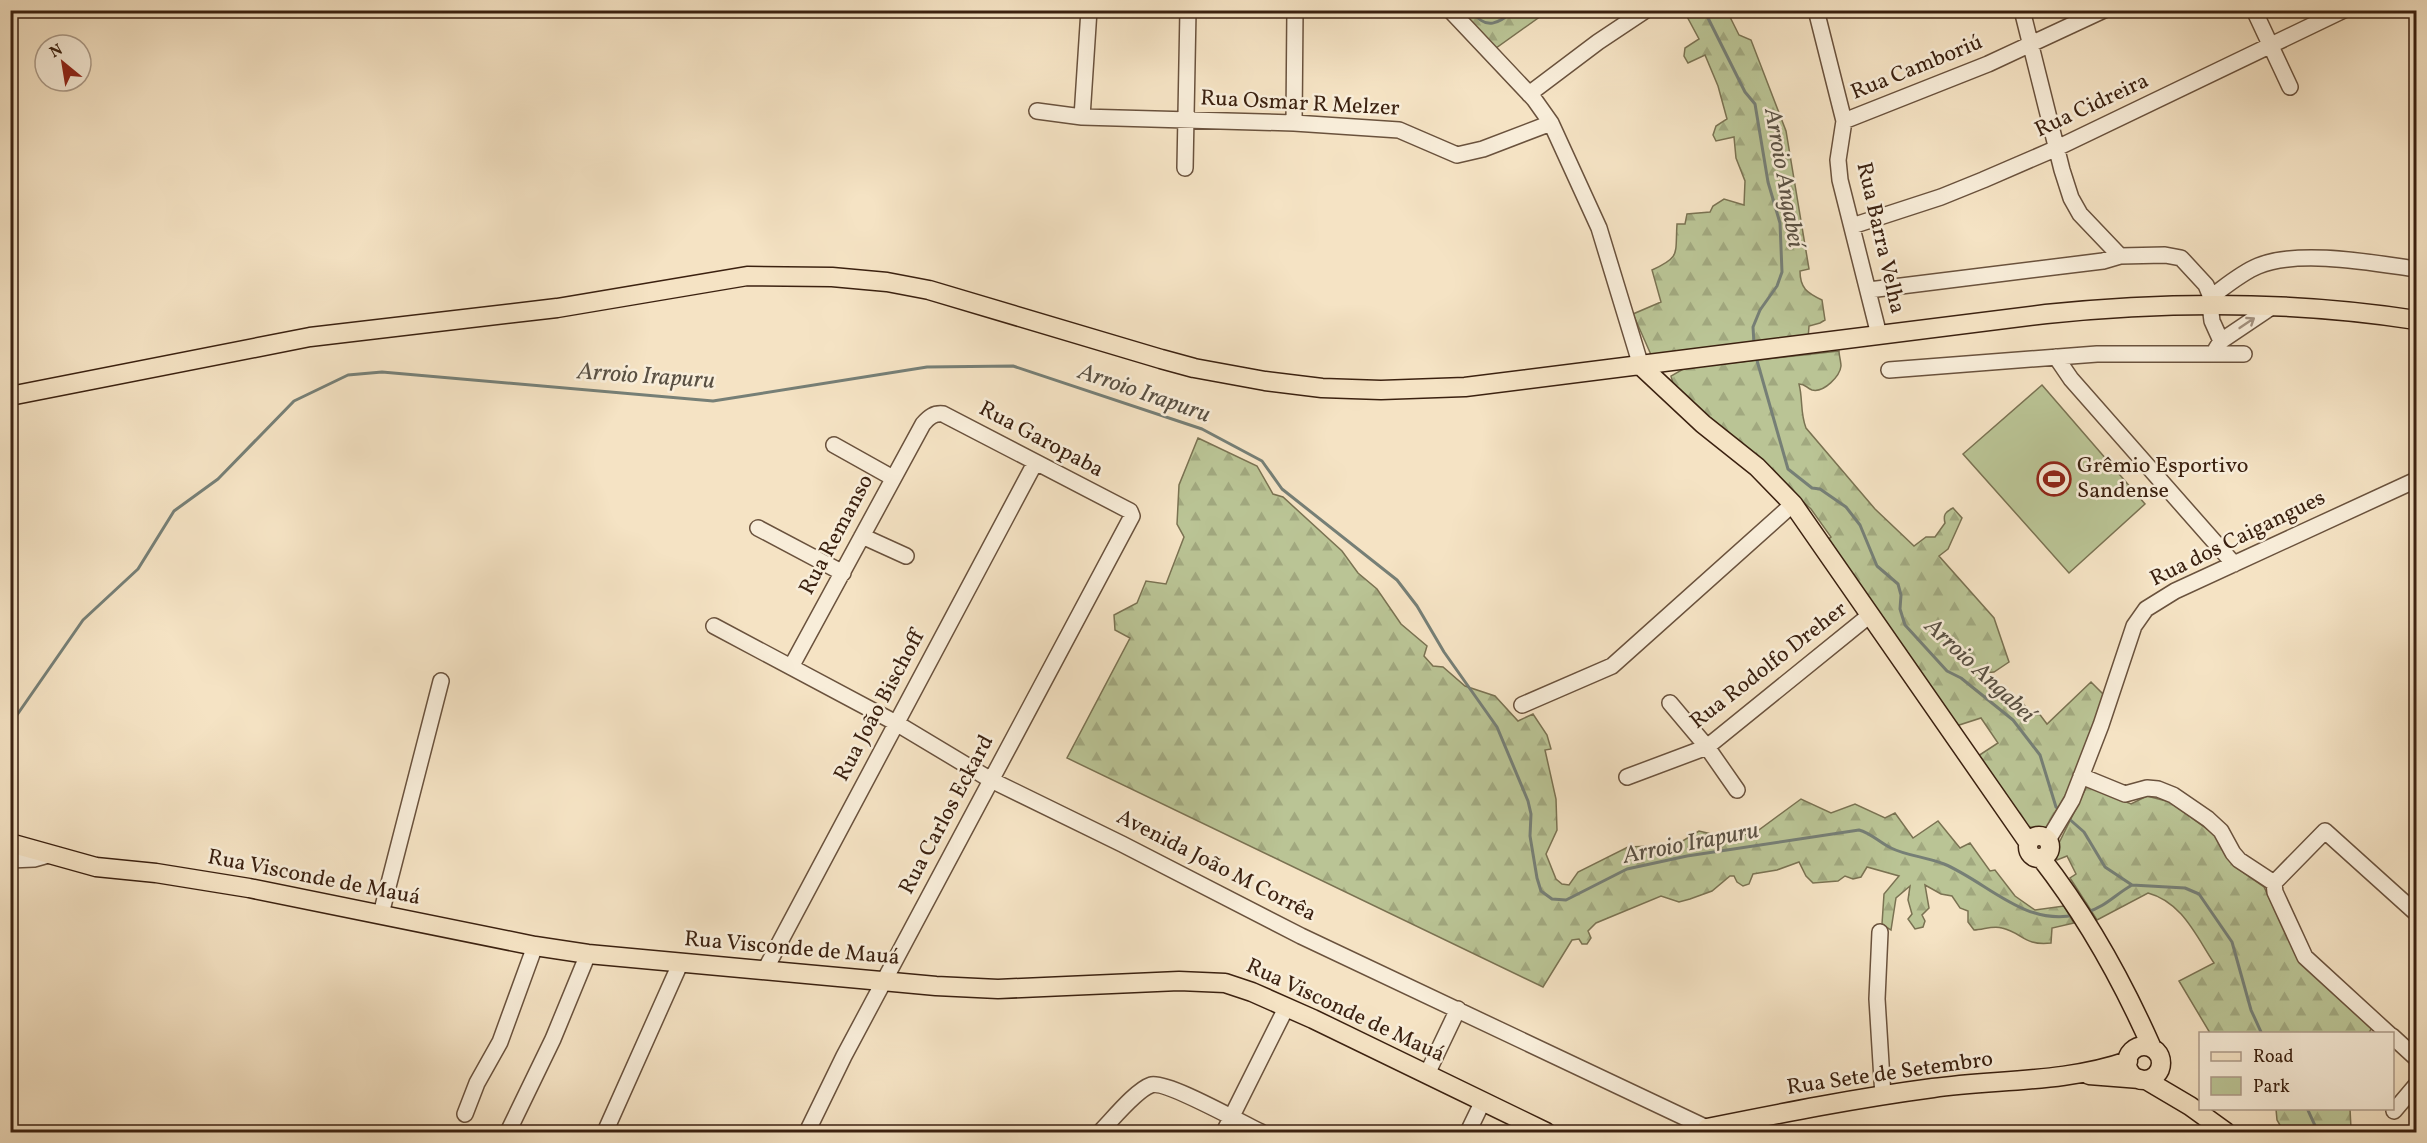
<svg xmlns="http://www.w3.org/2000/svg" width="2427" height="1143" viewBox="0 0 2427 1143" font-family="Vollkorn,serif">
<style>
.forest{fill:url(#forest-firs);stroke:#7a7252;stroke-width:1.5}
.park{fill:#bac495;stroke:#7a7252;stroke-width:1.5}
.lines{fill:none;stroke-linecap:round;stroke-linejoin:round}
.stream{stroke:#767f76;stroke-width:3}
.minor-casing{stroke:#6a523d;stroke-width:18}
.major-casing{stroke:#3b2110;stroke-width:21}
.minor{stroke:#f8edd9;stroke-width:15}
.major{stroke:#f5e3c4;stroke-width:18}
.oneway{stroke:#a3917f}
.labels{text-anchor:middle;dominant-baseline:central;stroke-width:5;stroke-linejoin:round;paint-order:stroke}
.street-label{font-size:22px;fill:#3b2110;stroke:#f8edd9}
.poi-label{font-size:22px;fill:#3b2110;stroke:#f8edd9;text-anchor:start}
.water-label{font-size:24px;font-style:italic;fill:#595043;stroke:#f8edd9}
</style>
<defs>
<pattern id="forest-firs" width="22" height="20" patternUnits="userSpaceOnUse" patternTransform="scale(1.5)"><rect width="22" height="20" fill="#bac495"/><path d="M5 1l3.5 6h-7zM16 11l3.5 6h-7z" fill="#a1a87f"/></pattern>
</defs>
<rect width="100%" height="100%" fill="#f5e3c4"/>
<filter id="stains"><feTurbulence type="fractalNoise" baseFrequency=".00333" numOctaves="4"/><feColorMatrix values="0 0 0 0 .2 0 0 0 0 .09 0 0 0 0 .02 0 0 0 .5 -.17"/></filter>
<radialGradient id="worn" r=".72"><stop offset=".6" stop-color="#630" stop-opacity="0"/><stop offset="1" stop-color="#630" stop-opacity=".3"/></radialGradient>
<path class="forest" d="M1493 10 1548 11 1496 48 1458 11 1491 12Z
M1684 11H1727L1739 35 1751 40 1786 131 1809 269 1800 271C1800 288 1807 293 1822 300L1825 320 1820 323 1809 326 1808 339 1652 357 1633 314 1661 302 1652 270C1681 257 1675 254 1677 224H1685L1687 214 1710 212 1713 206 1724 199 1744 205 1745 181 1736 158 1734 137 1716 141 1713 135 1716 126 1727 119 1718 86 1705 55 1688 63 1684 56 1685 48 1699 39Z
M1839 351C1839 355 1841 362 1841 366 1840 376 1824 393 1812 390 1806 388 1806 384 1799 384 1803 399 1800 413 1806 428L1875 509 1914 546 1926 537H1935L1945 523C1943 515 1945 512 1953 508L1962 518 1948 549 1939 556 1994 618 2009 662 1994 672 1983 673 1979 678 1982 683 1992 687 2003 701 2022 702 2031 714 2038 712 2047 724 2091 682 2104 695C2091 732 2079 769 2061 804 2058 811 2055 820 2050 825 2043 831 2035 830 2028 826L1978 756 1998 743 1981 718 1956 726 1826 541 1831 537 1811 509 1674 387 1671 376 1685 368Z
M1198 438 1257 466 1273 494 1283 497 1342 551 1358 573 1377 589 1401 624 1427 646 1424 656 1433 666 1443 667 1465 686 1495 696 1518 721 1533 714 1547 735 1551 749 1545 750 1556 799 1557 830 1546 854 1556 879 1562 884 1569 885 1578 872 1628 847 1676 845 1699 831 1729 838 1756 832 1801 799 1831 813 1855 804 1885 818 1895 813 1913 838 1938 821 1960 848 1970 843 1990 871 1995 870 2015 896 2035 910 2064 906 2074 923 2052 928 2051 943C2024 946 2023 933 2002 928 1993 925 1983 930 1974 930L1968 922V911L1960 908 1952 896 1941 894 1925 885 1929 908 1922 915 1925 921 1923 927 1915 929 1908 919 1912 914 1908 900 1910 886 1896 898 1891 930 1882 924 1884 894 1899 876 1867 867 1861 877 1853 879 1845 876 1838 881 1813 883 1806 876 1799 862 1777 870 1753 874 1749 884 1743 886 1737 882 1734 876H1730L1712 891 1690 899 1679 902 1661 896 1596 923 1588 931 1591 938 1587 944H1582L1579 939 1572 940 1543 987 1067 758 1130 638 1115 630 1114 615 1137 603 1146 581 1166 584 1184 537 1177 524 1179 485Z
M2087 786 2131 804 2147 796 2170 802 2215 835 2225 854 2234 866 2264 887 2300 962 2372 1028 2368 1034 2210 1033 2179 981 2214 963C2196 936 2182 902 2148 893L2097 920 2070 878 2076 874 2067 856 2057 860 2055 852 2058 845Z
M2276 1109H2350L2351 1128 2356 1132H2284L2277 1120Z"/>
<path class="park" d="M2042 385 2145 504 2069 573 1963 454Z"/>
<g class="lines">
<path class="stream" d="M1471 10C1486 32 1499 23 1515 10
M1704 10 1745 92 1755 104 1768 182 1780 223 1782 272 1777 286 1760 310 1753 327 1754 344
M1756 357 1788 469 1812 488 1820 489 1846 507 1860 525 1877 566 1898 584 1901 595 1900 609 1905 625 1947 671 1961 678 2013 720 2040 755 2056 807 2060 810
M10 725 83 620 138 569 174 511 218 479 294 401 348 375 382 372 713 401 927 367 1013 366 1202 429 1262 461 1282 489 1397 580 1417 606 1444 652 1497 727 1528 801 1531 814 1530 836 1537 878 1541 891 1552 899 1566 900 1627 869 1687 856 1859 830C1871 833 1880 843 1891 848 1907 856 1927 857 1944 864 1987 882 2024 926 2075 915
M2067 817 2084 832 2105 867 2132 885 2185 888 2199 894 2232 942 2251 1010 2262 1034
M2087 912C2105 907 2116 894 2132 885
M2307 1108 2318 1132"/>
<defs>
<path id="minor" d="M1450 10 1534 99 1551 123 1599 228 1641 366
M1816 10 1844 121 1838 160 1840 180 1879 335
M2022 10 2062 170 2071 198 2080 214 2120 256 2165 255 2181 258 2206 285 2211 297 2210 305 2212 321 2221 341
M2254 10 2290 87
M1529 94 1598 42 1646 10
M1037 111 1082 117 1294 123 1399 130 1457 155 1483 149 1551 123
M1082 117 1089 10
M1844 121 1988 64 2104 10
M1294 123 1295 10
M1185 168 1188 10
M1852 226 1941 197 1983 180 2057 148 2344 10
M1869 290 2103 261 2120 256
M2211 297C2226 286 2241 273 2258 266 2299 249 2373 263 2416 269
M2216 349 2221 341 2273 306
M2056 357 2071 379 2234 564
M1889 370 2097 354H2244
M834 445 893 478
M758 528 843 573
M862 536 906 556
M714 626 896 723 991 780 1122 844 1301 936 1707 1128
M791 667 923 424C929 417 934 413 943 414L1124 508 1130 511 1132 516 844 1056 807 1132
M1670 703 1707 747 1737 790
M1522 705 1612 666 1793 504
M2081 776 2125 794 2147 788 2158 789 2173 795 2208 819 2221 831 2233 853 2239 860 2274 883
M1627 777 1707 747 1870 615
M2048 840 2072 800 2101 725 2134 626 2146 609 2175 591 2416 480
M10 860 34 859 52 854
M381 914 441 681
M1880 932 1877 999 1883 1096
M765 970 1035 463
M2389 1034 2305 957 2275 892 2274 883 2325 831 2416 913
M2392 1036 2416 1058
M1427 1074 1458 1009
M2394 1111 2416 1085
M465 1114 477 1083 500 1042 535 946
M508 1132 553 1039 588 954
M605 1132 680 964
M1100 1132C1112 1120 1136 1090 1151 1085 1166 1080 1243 1124 1261 1132
M1224 1132 1286 1008
M1468 1132 1482 1103"/>
<path id="major" d="M1641 366 1703 424 1757 467 1793 504 2028 842
M10 396 310 337 557 308 747 276 832 277 887 282 929 290 1161 359 1194 368 1265 381 1322 388 1381 390 1465 387 2046 314C2170 301 2294 301 2416 320
M2028 847a11 11 0 1 1 22 0a11 11 0 1 1-22 0Z
M10 843 96 867 156 873 249 888 535 946 588 954 936 986 998 989 1179 981 1225 983 1252 992 1313 1019 1546 1132
M2041 858C2087 917 2122 980 2152 1048
M2127 1063a17 17 0 1 1 34 0a17 17 0 1 1-34 0Z
M2089 1075 2140 1079
M2146 1080 2190 1106 2226 1132
M1707 1128C1782 1113 1857 1098 1933 1088 1998 1079 2065 1083 2128 1061"/>
</defs>
<use href="#minor" class="minor-casing"/>
<use href="#major" class="major-casing"/>
<use href="#minor" class="minor"/>
<use href="#major" class="major"/>
</g>
<defs><path id="oneway-shaft" d="M-6 0H5M1.5-3L5.5 0L1.5 3" fill="none" stroke-width="1.6" stroke-linecap="round" stroke-linejoin="round" transform="scale(1.5)"/></defs>
<use class="oneway" href="#oneway-shaft" transform="translate(2247 323) rotate(-34)"/>
<defs>
<symbol id="stadium-ring" viewBox="-11 -11 22 22"><circle r="9.5" fill="#f8edd9" stroke="#8f2418" stroke-width="1.5"/><path d="M0-5a6.5 5 0 1 0 0 10a6.5 5 0 1 0 0-10ZM-3.5-1.8h7v3.6h-7Z" fill="#8f2418"/></symbol>
</defs>
<g fill-rule="evenodd">
<use href="#stadium-ring" x="2035" y="460" width="38" height="38"/>
</g>
<g class="labels">
<g class="street-label">
<text transform="translate(1917 68) rotate(-22)">Rua Camboriú</text>
<text transform="translate(1300 104) rotate(3)">Rua Osmar R Melzer</text>
<text transform="translate(2092 106) rotate(-25)">Rua Cidreira</text>
<text transform="translate(1880 238) rotate(77)">Rua Barra Velha</text>
<text transform="translate(1041 440) rotate(28)">Rua Garopaba</text>
<text transform="translate(837 535) rotate(-62)">Rua Remanso</text>
<text transform="translate(2238 539) rotate(-26)">Rua dos Caigangues</text>
<text transform="translate(1769 666) rotate(-38)">Rua Rodolfo Dreher</text>
<text transform="translate(880 706) rotate(-62)">Rua João Bischoff</text>
<text transform="translate(947 815) rotate(-62)">Rua Carlos Eckard</text>
<text transform="translate(1216 866) rotate(27)">Avenida João M Corrêa</text>
<text transform="translate(314 878) rotate(11)">Rua Visconde de Mauá</text>
<text transform="translate(792 949) rotate(5)">Rua Visconde de Mauá</text>
<text transform="translate(1345 1011) rotate(25)">Rua Visconde de Mauá</text>
<text transform="translate(1890 1074) rotate(-8)">Rua Sete de Setembro</text>
</g>
<g class="poi-label">
<text x="2077" y="466">Grêmio Esportivo<tspan x="2077" dy="25">Sandense</tspan></text>
</g>
<g class="water-label">
<text transform="translate(1783 178) rotate(80)">Arroio Angabeí</text>
<text transform="translate(646 377) rotate(4)">Arroio Irapuru</text>
<text transform="translate(1144 394) rotate(19)">Arroio Irapuru</text>
<text transform="translate(1979 671) rotate(43)">Arroio Angabeí</text>
<text transform="translate(1691 844) rotate(-11)">Arroio Irapuru</text>
</g>
</g>
<rect width="2427" height="1143" fill="none" stroke="#f5e3c4" stroke-width="36"/>
<rect x="12" y="12" width="2403" height="1119" fill="none" stroke="#3b2110" stroke-width="3"/>
<rect x="18" y="18" width="2391" height="1107" fill="none" stroke="#3b2110" stroke-width="1.5"/>
<rect x="2199" y="1032" width="195" height="78" fill="#f8edd9" stroke="#ac9b89" stroke-width="1.5"/>
<rect x="2211" y="1052" width="30" height="9" fill="#f5e3c4" stroke="#ac9b89" stroke-width="1.5"/>
<text x="2253" y="1062" font-size="18" fill="#3b2110">Road</text>
<rect x="2211" y="1077" width="30" height="18" fill="#bac495" stroke="#ac9b89" stroke-width="1.5"/>
<text x="2253" y="1092" font-size="18" fill="#3b2110">Park</text>
<g transform="translate(63 63) rotate(330)"><circle r="28" fill="#f8edd9" stroke="#ac9b89" stroke-width="1.5"/>
<path d="M0-4.5L10 22L0 15L-10 22Z" fill="#8f2418"/>
<text y="-9" font-size="16" font-weight="bold" text-anchor="middle" fill="#3b2110">N</text>
</g>
<rect width="100%" height="100%" filter="url(#stains)"/>
<rect width="100%" height="100%" fill="url(#worn)"/>
</svg>
